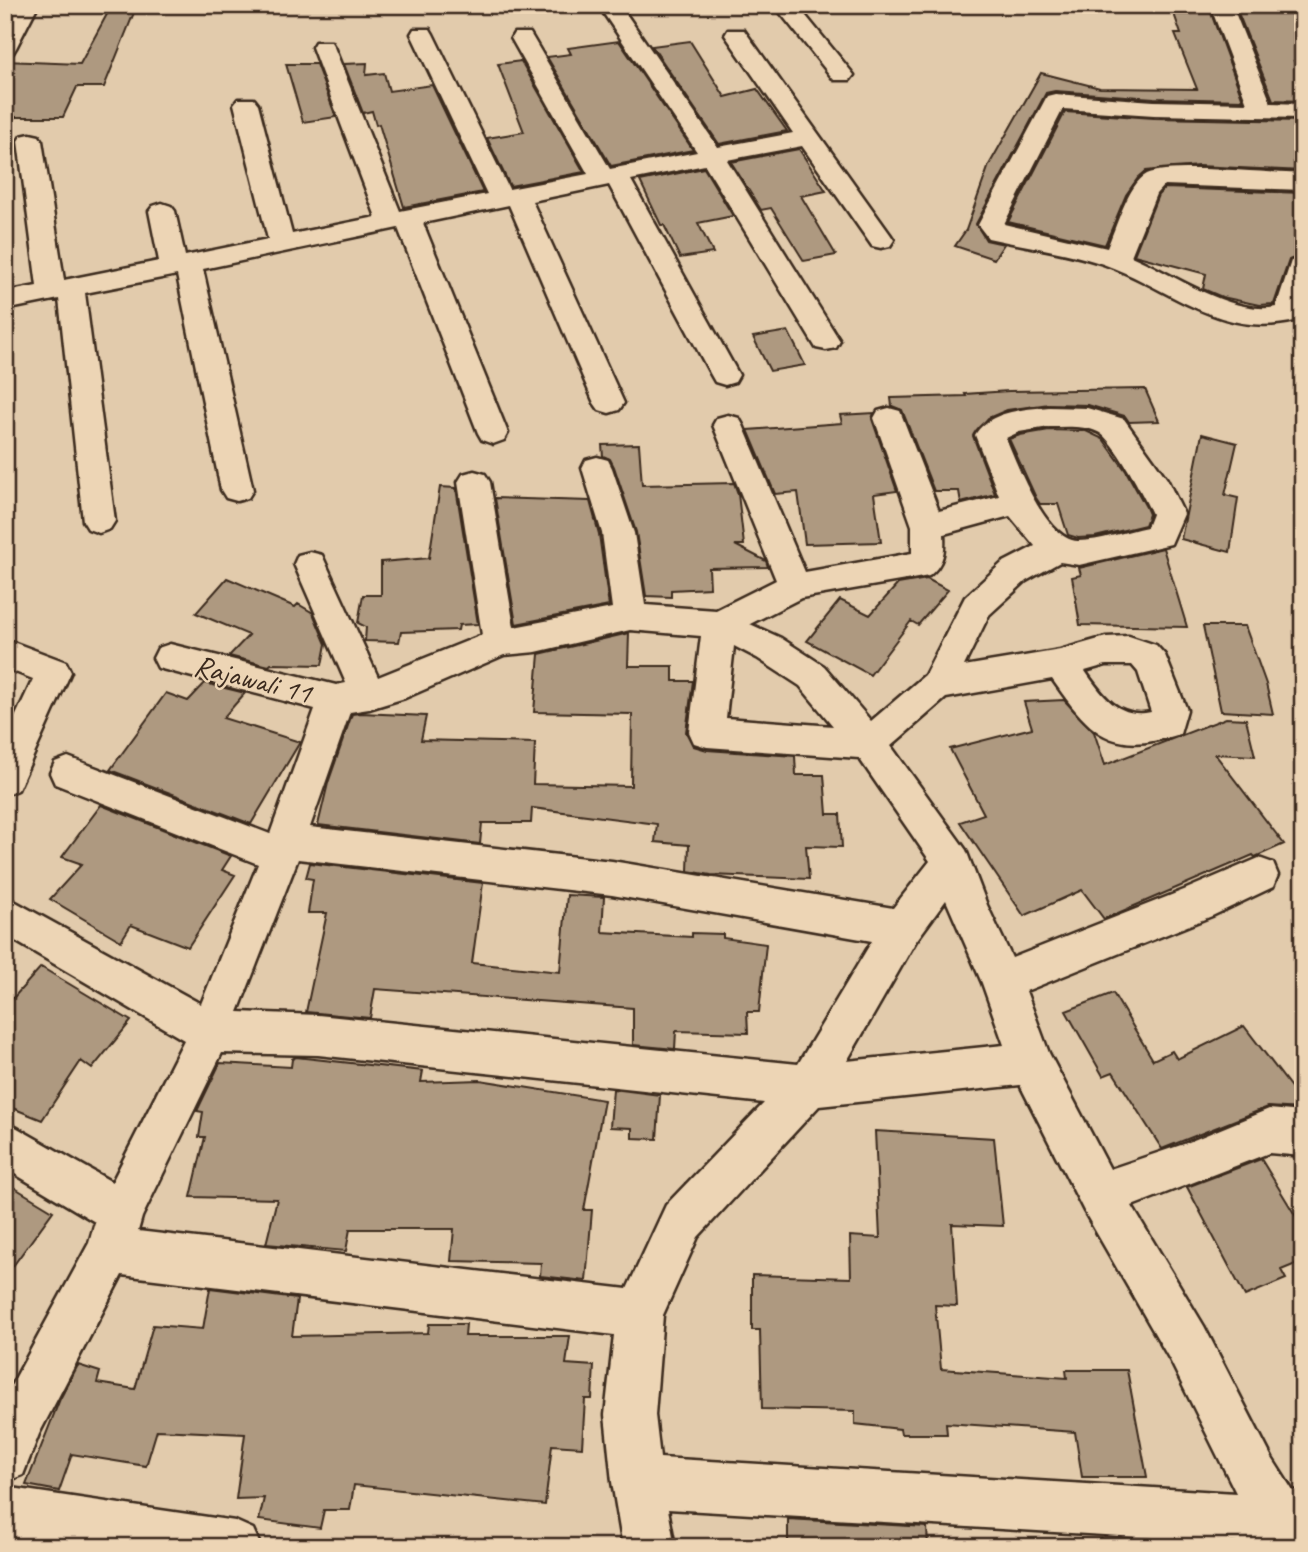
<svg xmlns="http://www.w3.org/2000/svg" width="1308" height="1552" viewBox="0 0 1308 1552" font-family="Caveat,sans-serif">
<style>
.building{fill:#ae9980;stroke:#3b2a1e;stroke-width:2}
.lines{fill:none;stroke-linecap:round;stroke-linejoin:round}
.minor-casing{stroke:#3b2a1e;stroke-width:5}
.minor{fill:#edd5b5;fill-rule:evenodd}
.labels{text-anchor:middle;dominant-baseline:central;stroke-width:5;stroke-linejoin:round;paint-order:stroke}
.street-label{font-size:30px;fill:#3b2a1e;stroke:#edd5b5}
</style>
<rect width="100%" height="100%" fill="#e2cbac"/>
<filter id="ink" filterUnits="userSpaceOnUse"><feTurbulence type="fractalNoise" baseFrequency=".0143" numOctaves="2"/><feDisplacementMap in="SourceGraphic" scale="14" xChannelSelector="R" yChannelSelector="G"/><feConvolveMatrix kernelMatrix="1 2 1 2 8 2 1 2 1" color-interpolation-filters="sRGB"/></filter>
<g filter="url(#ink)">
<path class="building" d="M112 5H137L104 87H77L63 117H5V61L80 64Z
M1171 5H1208L1243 100 1154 98 1055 91 1046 93 976 224 986 240 1004 244 994 259 955 246 966 230 989 165 1041 73 1100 88 1197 89 1175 34H1181Z
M1235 5H1303V61H1294L1303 80V101L1273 100Z
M619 41 693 150 611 166 547 57 571 54 568 48Z
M690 41 725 97 757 89 787 131 719 144 652 46Z
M521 61 584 172 510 186 487 138 524 132 498 64Z
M367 63 366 75 384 73 389 91 432 85 483 192 404 207 379 124 376 125 372 111 363 113 344 64Z
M286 64H316L336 117 303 122Z
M1065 112 1154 118 1303 121V171L1198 166 1146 171 1138 178 1126 195 1105 245 1008 222Z
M799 149 826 191 801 196 836 255 804 261 771 208 761 210 731 162Z
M704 168 733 216 698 223 713 253 680 258 664 225H661L640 181Z
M1165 188 1303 193V241L1297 257 1289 260 1274 304 1259 305 1222 297 1203 289 1206 274 1134 255 1158 195Z
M788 331 805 365 770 371 753 337Z
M1145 389 1159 421 1129 422 1125 416 1088 405 1049 404 1007 410 988 418 973 436 995 494 961 503 959 491H934L902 410 892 406 891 398 966 396 965 394 1009 391Z
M874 413 872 419 897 491 874 494 881 542 805 544 798 492 775 494 748 430 842 423 840 415Z
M1049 430 1086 431 1103 439 1126 471 1146 507 1149 514 1145 525 1095 537 1078 538 1068 535 1058 504H1040L1036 498 1009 439 1020 435Z
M1202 434 1237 443 1225 495 1238 498 1230 552 1181 539Z
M639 444 642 485 734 483 738 494 744 545H735L766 561 768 567 709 568 710 588 671 590V597L646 596 636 532 614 467 610 459 603 456 602 445Z
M440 487 456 488 478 624 459 625 458 630 401 632 399 642 365 641 366 627 358 623 363 595H381V562L429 558Z
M495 498 590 501 599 534 609 606 516 624Z
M1163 548 1187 627 1080 625 1072 577 1081 575 1079 568Z
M227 578 295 607 298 604 313 613 326 644 322 665 271 664 269 666 229 656 249 635 196 613Z
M927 579 948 590 918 625 911 621 870 675 807 641 840 600 870 615 898 584Z
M1203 626H1245L1266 684 1273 714 1221 711Z
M629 633 628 666H673V681H693L686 732 693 746 707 750 795 756 796 775H824L827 814H840L842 847 806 846 809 879 711 875 688 871 689 845 655 842 657 824 532 808 531 823H482L480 844 318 825 328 783 352 714 361 713 426 716 421 740 535 743 533 784 631 786 632 714 534 712 539 654Z
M205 683 245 693 223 718 300 742 251 824 110 770 166 693 188 701Z
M1064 700 1094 732 1105 765 1226 718 1246 719 1255 756 1215 754 1284 844 1255 857 1253 855 1104 919 1082 890 1024 916 960 822 984 814 950 749 1032 728 1024 702Z
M101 805 231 856 222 870 235 875 188 947 131 925 121 941 50 899 82 864 62 857Z
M310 863 483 883 472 963 560 972 567 895 604 897 602 932 692 937V933L723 934V938L766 944 759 1012H747L748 1033 676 1031 675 1049 633 1045V1008L375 989 370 1018 306 1012 327 913H308L313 879 306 878Z
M41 967 131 1021 92 1069 81 1061 42 1120 5 1105V1007Z
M1113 993 1153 1060 1172 1051 1177 1059 1244 1026 1303 1103V1109L1268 1107 1162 1149 1113 1072 1103 1076 1066 1011Z
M296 1057 423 1071 421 1082 480 1080 604 1100 584 1210H592L586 1281 540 1276 541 1263 451 1261 454 1229H350L346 1251 266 1244 277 1199 191 1197 205 1137H199L203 1112 197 1111 220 1063 291 1067 292 1059Z
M613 1089 660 1095 657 1139 632 1138V1128L610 1127Z
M875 1131 994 1138 1003 1226 952 1224 957 1306 935 1305 941 1369 1067 1378 1066 1370H1127L1147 1477H1082L1075 1432 946 1423 947 1434H901L900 1429 855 1424V1411L762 1409 760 1330H752V1275L851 1278 850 1236 880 1238Z
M1261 1159 1303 1228V1261L1281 1270 1286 1279 1245 1296 1187 1187Z
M5 1182 53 1211 5 1277Z
M210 1288 297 1299 292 1336 428 1333 429 1324H466L465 1336H570L566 1364 594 1366 592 1399H585L582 1447 552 1445 545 1505 354 1485 350 1510H324L320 1528 259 1520 264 1498 236 1499 245 1434 157 1430 146 1466 72 1454 59 1491 26 1485 60 1399 78 1365 100 1372 97 1383 135 1389 153 1325 203 1329Z
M788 1519 927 1527 928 1547H788Z"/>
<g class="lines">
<defs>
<path id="minor" d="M16 5H38L16 48 13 53 5 55V26Z
M598 5H620L718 147 793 133 725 35 728 30H744L890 234 894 240 890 246 881 248 872 246 802 146 727 160 840 341 836 348 826 350 816 348 705 165 631 180 739 375 735 382 725 385 715 382 711 375 609 185 532 201 624 403 619 410 609 413 599 410 594 403 509 205 423 223 508 433 504 440 493 444 482 440 478 433 398 228 203 269 253 490 248 498 237 501 226 498 221 490 177 275 85 293 115 521 110 529 99 533 88 529 83 521 59 299 5 310V292L37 286 18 141 21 136 30 134 39 136 42 141 64 280 159 261 149 211 153 206 162 203 171 206 175 211 185 256 268 239 234 104 238 99H254L258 104 292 234 376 217 312 47 315 42H331L334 47 400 211 487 194 411 34 414 29H430L433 34 509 189 588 174 511 38 514 33H530L533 38 610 169 697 152Z
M774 5H797L850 70 854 75 850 80H834Z
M1210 5H1232L1271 103 1303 104V118L1154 115 1063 109 1004 224 1107 248C1116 228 1128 184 1147 174 1168 163 1274 173 1303 174V190L1164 185 1156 194 1131 256C1172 273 1231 316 1276 307L1291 261 1303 259V310L1298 320C1222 341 1169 287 1103 264 1065 251 1026 247 988 238L978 225 1047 96 1055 94 1154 101 1247 103Z
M1049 407 1087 408 1124 419 1167 479 1184 514 1171 544 1079 565 1060 562 1026 581 989 615 964 666 1060 650 1106 637 1129 636 1156 645 1165 655 1187 710 1180 734C1110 757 1090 733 1052 679L946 698 891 746 966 850 987 905 1012 958 1184 890 1259 858 1273 863 1278 875 1273 887 1212 916 1026 991 1049 1053 1110 1169 1184 1144 1269 1109 1303 1112V1156L1269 1153 1132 1206 1204 1326 1272 1458 1293 1491 1303 1490V1547L668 1509 675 1547H623L612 1482 605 1415 614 1335 122 1275 39 1434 23 1475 5 1482V1397L89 1243 95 1222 5 1168V1121L112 1182 184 1040 5 935V896L201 1004 258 864 55 784 50 773 55 762 68 757 270 834 315 709 158 668 153 658 158 648 170 644 336 685 346 683 294 564 298 555 310 552 322 555 378 677 482 635 458 482 463 474 474 471 485 474 490 482 514 627 612 608 602 533 582 468 586 460 597 457 608 460 612 468 634 533 645 605 716 610 776 580 713 425 717 418 728 415 739 418 743 425 805 572 912 553V526L874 418 878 411 889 408 900 411 939 511 999 496 975 435C989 411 1024 409 1049 407ZM1049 427C1065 427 1084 425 1098 432 1113 438 1145 498 1152 514L1147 527C1126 531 1100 541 1078 541 1045 540 1017 464 1006 438L1019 432ZM1010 516 1035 546 1002 563 965 597 925 675 871 721 824 666 781 638 750 624 801 598 929 576C944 564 945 552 944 534ZM630 630 701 636 689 732 694 743 707 747 859 758 930 861 893 908 612 861 310 827 350 712 369 709 405 698 504 655 536 652ZM734 646 757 658 800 686 833 726 726 718ZM1106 665H1132L1138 672 1151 712C1118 719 1102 695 1085 671ZM298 859 612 895 872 941 798 1064 318 1015 238 1012ZM946 900 982 983 1004 1045 847 1061 916 941ZM222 1053 318 1055 764 1103 666 1205 627 1289 138 1231 142 1217ZM1020 1085 1084 1211 1170 1360 1236 1493 660 1458 655 1415 663 1315 698 1237 819 1106Z
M5 639 66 662 71 672 18 790 5 795V739L33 679 5 668Z
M5 1487 235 1521 253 1529 261 1547H65L5 1538Z"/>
</defs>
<use href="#minor" class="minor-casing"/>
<use href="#minor" class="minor"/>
</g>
</g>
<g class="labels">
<g class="street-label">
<text transform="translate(253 679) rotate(14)">Rajawali 11</text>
</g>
</g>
<rect width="1308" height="1552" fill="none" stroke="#edd5b5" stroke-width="28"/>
<rect x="14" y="14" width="1280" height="1524" fill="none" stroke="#3b2a1e" stroke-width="2.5" filter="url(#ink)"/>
</svg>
